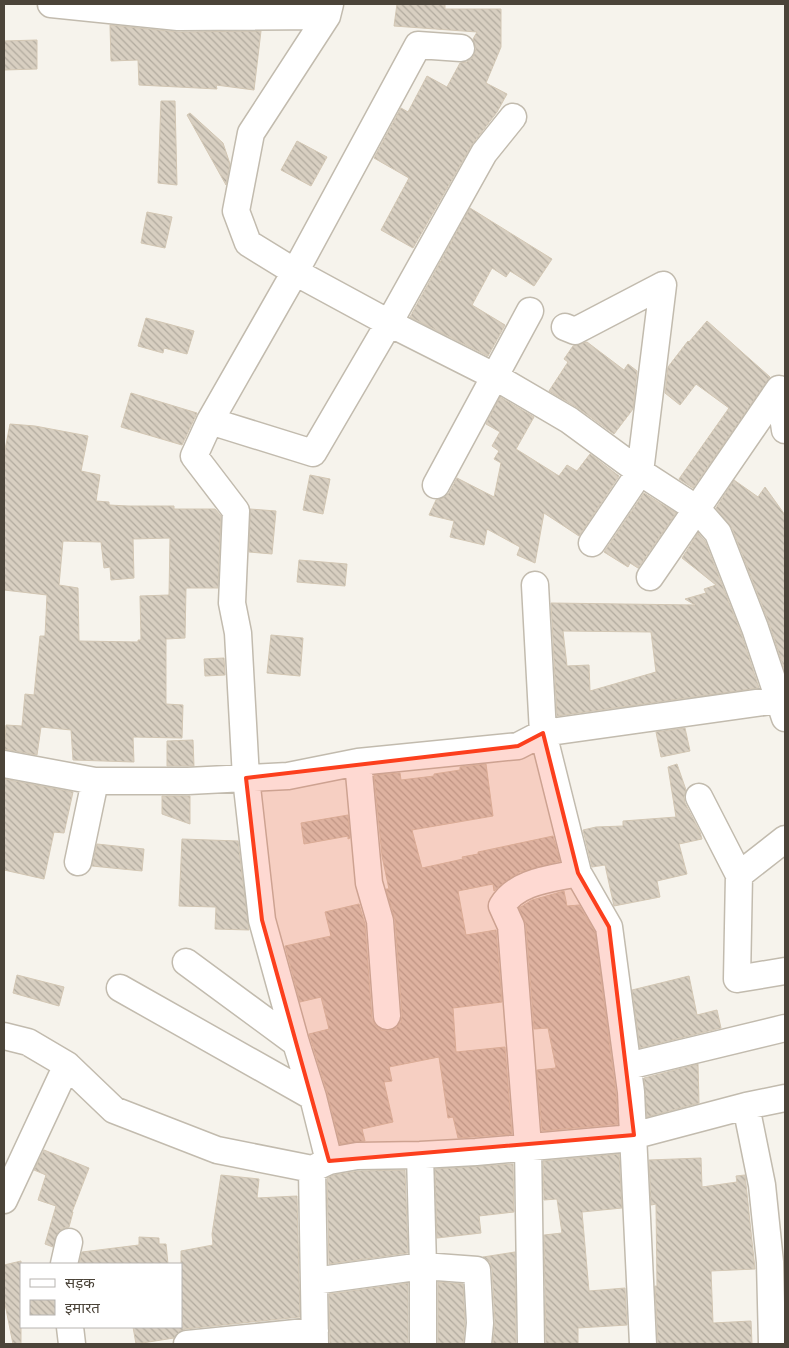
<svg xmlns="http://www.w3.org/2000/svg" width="789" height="1348" viewBox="0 0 789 1348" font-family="'Nunito Sans','Noto Sans Devanagari',sans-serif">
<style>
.building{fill:url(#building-back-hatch);stroke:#d3c7b4;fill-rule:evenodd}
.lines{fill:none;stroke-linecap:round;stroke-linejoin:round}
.minor-casing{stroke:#c2bbae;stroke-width:29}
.minor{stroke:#fff;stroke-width:26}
.marked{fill:#fc3f1d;fill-opacity:0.2;stroke:#fc3f1d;stroke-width:4;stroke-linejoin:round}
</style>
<defs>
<pattern id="building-back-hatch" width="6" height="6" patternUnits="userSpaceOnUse" patternTransform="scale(1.25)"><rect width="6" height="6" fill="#d8cfc1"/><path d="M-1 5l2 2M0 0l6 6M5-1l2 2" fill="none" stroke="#b1aa9e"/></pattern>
</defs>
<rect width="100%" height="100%" fill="#f6f3ec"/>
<path class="building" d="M397 4H445V9H501V47L486 83 507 94 497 112 471 146 413 248 381 230 409 178 374 158 401 108 408 112 427 76 447 87 460 63 467 62 473 57 476 49 473 39 477 32 394 26Z
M110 25 178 32 261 31 254 90 216 85 217 89 139 85 138 60 111 61Z
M37 40V69L4 70V41Z
M161 101H175L177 185 158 183Z
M190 113 223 143 230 164 226 185 187 115Z
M297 141 327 157 311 186 281 170Z
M470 208 552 259 534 286 510 271 506 277 492 268 472 305 505 325 488 356 410 317Z
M147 212 172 217 165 248 141 243Z
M146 318 194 331 187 354 164 348 163 353 138 346Z
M707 321 770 377 693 488 679 479 729 408 696 384 680 405 665 393 668 367 688 341 689 342Z
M587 342 624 370 628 364 637 371 633 409 614 434 578 408 549 391 568 362 564 359 573 346Z
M131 393 197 413 182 445 121 427Z
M500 397 534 417 516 449 559 476 567 465 577 471 590 454 619 476 579 536 544 513 535 563 517 555 520 547 487 529 484 545 450 537 454 521 429 515 436 500 443 498 449 493 457 478 494 497 501 463 494 459 499 451 492 446 500 432 486 424Z
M10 424 35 426 88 436 81 471 100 475 96 501 109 502V505L128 506H174V509H215L221 516 218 588H186L185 638 166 639V704L183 705 182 738 133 737 134 762 73 760 71 730 41 727 37 755 4 749 6 725 22 726 25 694 34 695 40 636H45L47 595 4 590V455ZM170 538 169 595 140 596 141 640H138V642L79 641 78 588 59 585 63 541 101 542 104 568 110 567 111 580 134 578 133 539Z
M310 475 330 479 323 514 303 510Z
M734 480 758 497 765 487 785 515V671L769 623 732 528 716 508Z
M644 493 676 513 638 568 630 563 628 567 604 552Z
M250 509 276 511 272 554 249 552Z
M698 533 705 541 741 633 759 688 557 716 551 603 695 605 685 599 706 593 704 589 716 585 682 558ZM563 631 651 632 656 672 590 691 589 665 567 666Z
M299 560 347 564 345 586 297 582Z
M271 635 303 638 300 676 267 673Z
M224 658 225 675 205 676 204 659Z
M685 728 690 751 661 757 656 732Z
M193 740 194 766H167V741Z
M486 764 493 816 412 830 422 868 463 859 462 857 478 854V852L553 836 560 861 520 872 507 880 494 891 493 884 458 891 466 935 496 930 502 1002 453 1008 456 1052 505 1047 512 1134 458 1138 453 1117 448 1118 439 1057 389 1067 392 1081 384 1082 393 1122 362 1129 365 1141 340 1144 327 1092 309 1034 329 1029 321 997 300 1002 285 946 331 936 325 912 359 904 365 924 372 1018 375 1025 381 1030 389 1031 396 1028 401 1022 402 1015 395 920 386 889H389L382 856 374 775 400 773 401 780 434 776V774L460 770V767Z
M677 764 686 790 684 797 685 803 700 832 702 839 679 844 687 874 657 881 660 897 614 906 605 865 592 867 583 830 596 827 623 826V821L676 817 668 767Z
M4 779 73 792 64 833 54 832 44 879 4 870Z
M162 796H190V824L162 814Z
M348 815 350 838 348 839V836L304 844 301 823Z
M182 839 238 841 249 930 215 929 216 907 179 906Z
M97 844 144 849 142 871 92 866Z
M564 891 567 906 579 905 595 932 616 1093 618 1124 542 1131 537 1070 556 1068 548 1028 534 1029 526 925 519 908 532 900Z
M17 975 64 987 59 1006 13 993Z
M689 976 697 1015 717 1010 721 1028 640 1048 632 990Z
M698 1064 699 1103 647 1117 644 1078Z
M44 1150 89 1168 72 1212H73L69 1227 64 1228 58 1232 53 1247 45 1244 56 1206 38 1200 46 1175 34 1170Z
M619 1154 622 1208 582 1212 589 1291 625 1288 627 1325 578 1328V1344H546L544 1235 562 1233 557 1199 544 1200 543 1161Z
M701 1158 702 1187 737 1182 736 1176 745 1175 755 1269 711 1271 713 1323 751 1321 752 1344H658L655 1286H657L656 1204 651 1205 649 1160Z
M513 1164 514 1212 479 1216 481 1233 437 1238 435 1169Z
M405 1170 408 1253 329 1264 327 1178 334 1175 358 1171Z
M221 1175 259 1179 257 1198 297 1196 300 1317 185 1329 179 1332 174 1338 136 1344 133 1327H183L181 1299V1251L213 1245 212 1234Z
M139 1237 159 1238V1244H166L168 1264H79L82 1252 139 1245Z
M515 1252 516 1344H493L495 1322 492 1269 490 1262 483 1257Z
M21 1261V1344H13L4 1299V1265Z
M438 1282 463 1284 465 1323 463 1344H438Z
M408 1283V1344H330L329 1294Z"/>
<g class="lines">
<defs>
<path id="minor" d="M51 4 178 17 327 16
M330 4 327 16 251 133 236 211 248 243 295 272 389 323 494 376 569 420 640 472 697 509 718 533 755 628 785 718
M461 48 418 45 295 272 210 421 313 453 389 323 484 153 513 117
M565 327 575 331 663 285
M779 389 785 430
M210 421 194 456 236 511 232 603 238 633 246 778 262 920 296 1043 313 1097 329 1161
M436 485 530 311
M592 543 640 472 663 285
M650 577 779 389
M535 585 543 733 578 873 609 927 631 1092 643 1344
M358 762 369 883 380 921 387 1016
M4 764 95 781
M699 797 739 875 737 979 785 971
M78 862 95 781H188L288 776 358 762 518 746 543 733 778 700 785 697
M739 875 785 839
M186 962 296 1043
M120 988 313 1097
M4 1036 28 1042 67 1065 114 1110 217 1150 312 1169 329 1161 357 1156 420 1155 476 1152 621 1139 746 1106 785 1098
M628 1066 785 1028
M746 1106 762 1185 770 1262 772 1344
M420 1155 423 1266V1344
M312 1169 315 1344
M4 1200 67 1065
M64 1264 69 1242
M314 1281 423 1266 477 1270 480 1323 478 1344
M70 1327 72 1344
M187 1344 315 1331
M531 1344 528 1146 511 926 502 906C517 881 551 879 578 873"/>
</defs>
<use href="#minor" class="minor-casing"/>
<use href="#minor" class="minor"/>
</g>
<path class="marked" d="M543 733 578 873 609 927 634 1135 329 1161 262 920 246 778 518 746Z"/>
<rect width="789" height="1348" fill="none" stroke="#4b4439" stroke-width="10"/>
<rect x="20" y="1263" width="162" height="65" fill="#ffffff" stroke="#b7b4b0"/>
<rect x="30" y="1279" width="25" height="8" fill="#ffffff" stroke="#b7b4b0"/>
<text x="65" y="1288" font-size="15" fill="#4b4439">सड़क</text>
<rect x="30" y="1300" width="25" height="15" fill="url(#building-back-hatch)" stroke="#b7b4b0"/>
<text x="65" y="1313" font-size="15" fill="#4b4439">इमारत</text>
</svg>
